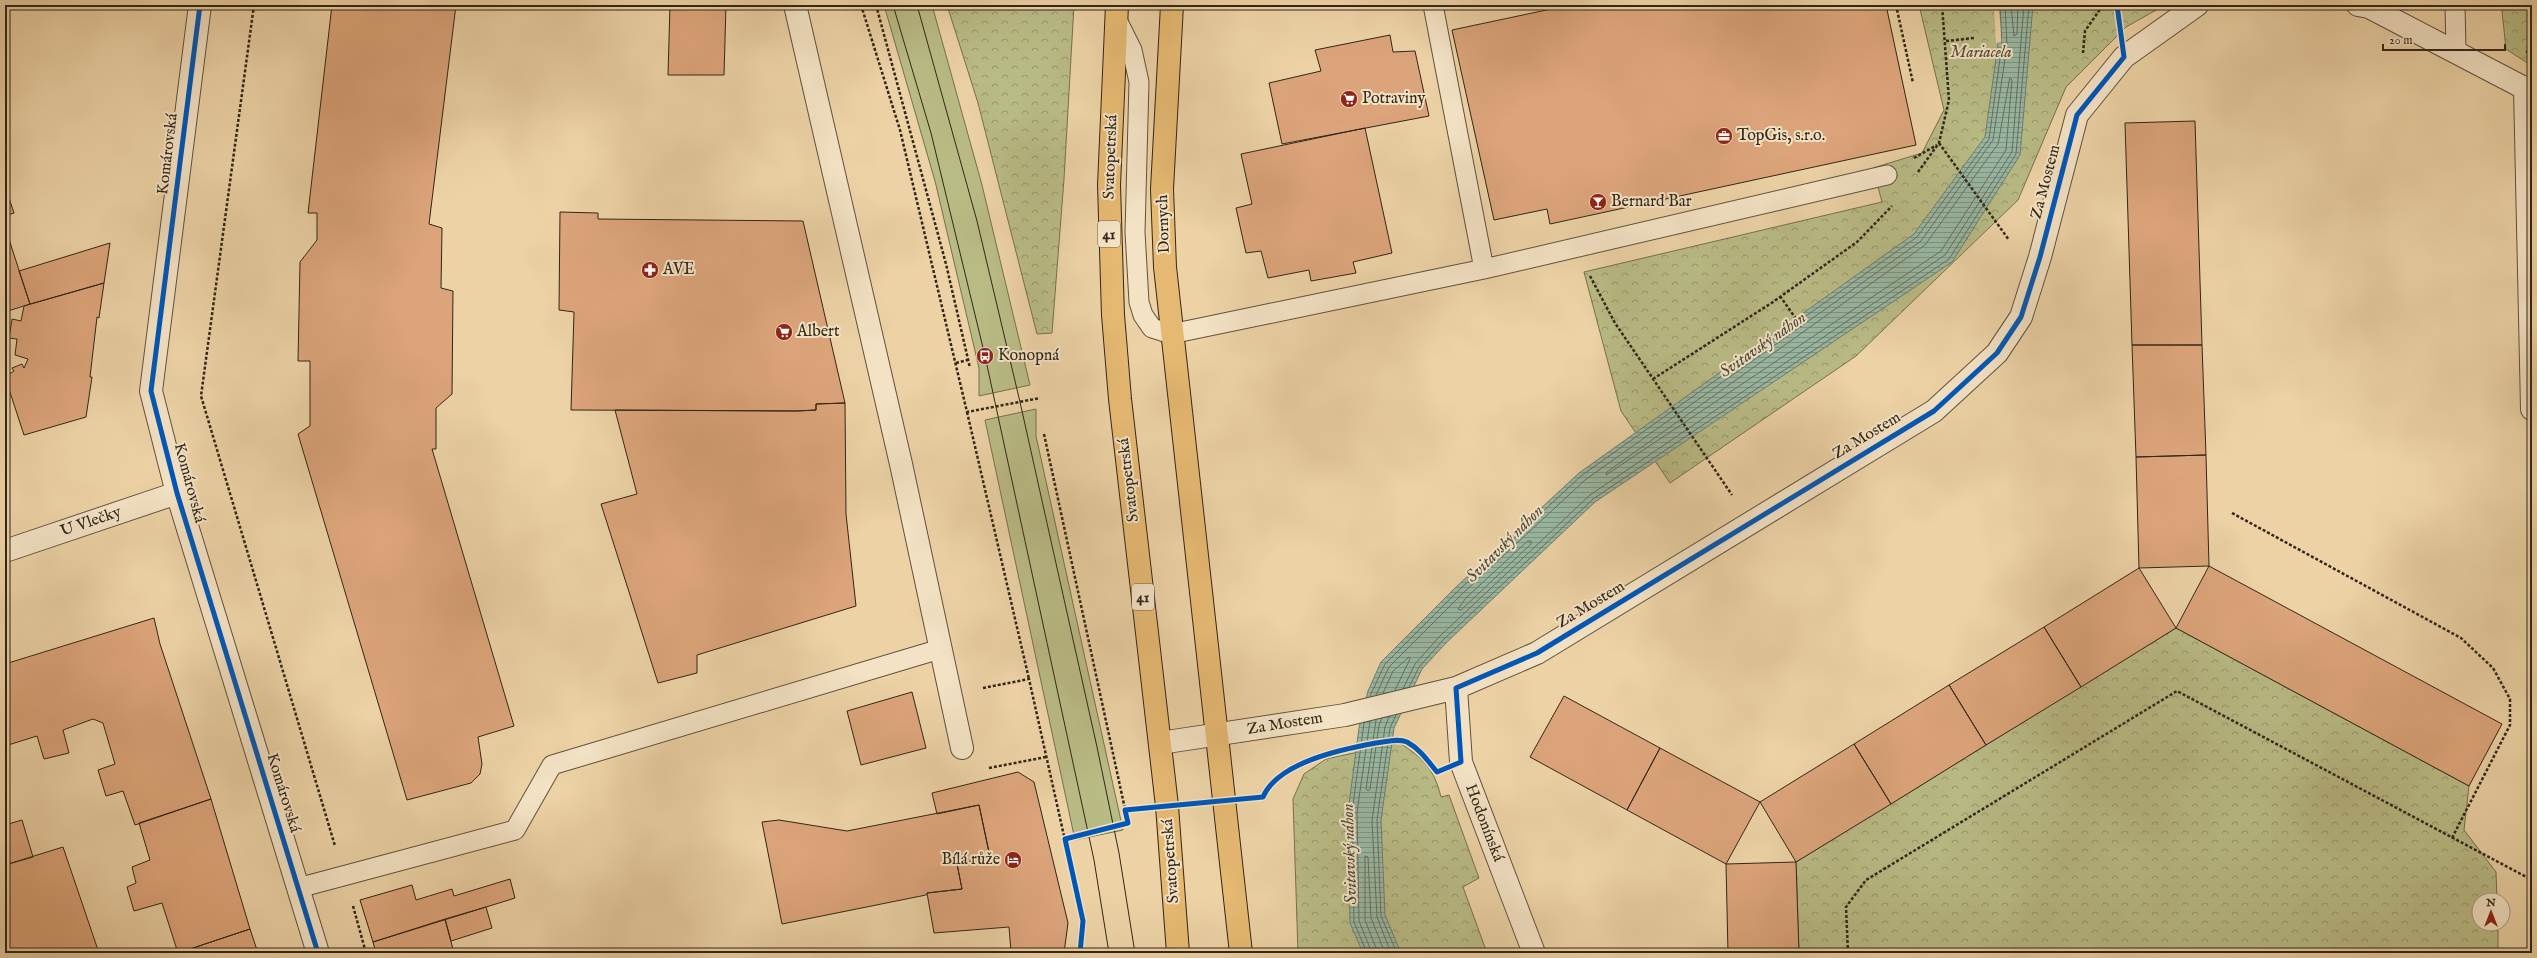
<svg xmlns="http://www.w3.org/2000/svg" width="2537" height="958" viewBox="0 0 2537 958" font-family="'IM FELL English',serif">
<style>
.grass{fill:#b9bb85;stroke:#75704f}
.park{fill:url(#park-crowns);stroke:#75704f}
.water{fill:url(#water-rules);stroke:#6f7e6c}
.pier{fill:#ecd2a5}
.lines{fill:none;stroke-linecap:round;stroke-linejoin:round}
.shore{stroke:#656f5e;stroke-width:1}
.building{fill:#dca47a;stroke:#312619}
.lane-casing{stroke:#60513c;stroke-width:21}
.street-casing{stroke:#60513c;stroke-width:24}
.primary-casing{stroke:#312619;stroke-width:24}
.path{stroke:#312619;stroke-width:2.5;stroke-dasharray:3 2;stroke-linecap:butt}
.lane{stroke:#f3e2c4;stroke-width:19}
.street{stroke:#f3e2c4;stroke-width:22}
.primary{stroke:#e6b972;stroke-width:22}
.tram{stroke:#312619;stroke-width:1}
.cycleway-casing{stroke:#f3e2c4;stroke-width:8}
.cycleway{stroke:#0057b8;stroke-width:5}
.labels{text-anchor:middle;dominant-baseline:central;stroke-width:4;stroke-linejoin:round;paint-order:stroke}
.shield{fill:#f3e2c4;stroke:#6b5e4c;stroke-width:1}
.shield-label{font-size:15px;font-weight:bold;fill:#312619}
.park-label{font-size:16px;font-style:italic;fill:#534b34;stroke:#f3e2c4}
.poi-label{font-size:16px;fill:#312619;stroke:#f3e2c4;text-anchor:start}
.street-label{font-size:16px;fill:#312619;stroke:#f3e2c4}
.water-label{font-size:17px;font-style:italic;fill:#4b4a3c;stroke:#f3e2c4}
</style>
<defs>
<pattern id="park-crowns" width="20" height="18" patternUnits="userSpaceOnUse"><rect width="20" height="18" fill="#b9bb85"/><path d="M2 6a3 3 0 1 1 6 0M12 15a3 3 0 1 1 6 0" fill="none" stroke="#97986c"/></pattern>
<pattern id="water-rules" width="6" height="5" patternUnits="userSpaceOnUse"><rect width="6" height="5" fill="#99b8a4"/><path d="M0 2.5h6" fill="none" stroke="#7d9585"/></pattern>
</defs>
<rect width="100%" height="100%" fill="#ecd2a5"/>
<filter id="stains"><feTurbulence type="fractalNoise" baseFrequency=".005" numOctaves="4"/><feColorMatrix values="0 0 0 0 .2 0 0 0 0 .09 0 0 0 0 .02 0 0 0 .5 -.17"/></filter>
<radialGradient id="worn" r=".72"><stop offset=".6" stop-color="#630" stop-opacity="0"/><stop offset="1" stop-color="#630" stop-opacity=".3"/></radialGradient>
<path class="grass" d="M884 5H932L982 185 1030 385 979 396V368L935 181Z
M1036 409V436L1123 830 1075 840 985 420Z"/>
<path class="park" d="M947 5H1074L1064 179 1052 333 1037 334 978 103Z
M1919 5H2165L2126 27 2066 87 2018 200 1856 356 1670 483 1621 411 1584 272 1882 202 1873 168 1922 153 1944 110Z
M2510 5H2532V66L2506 49 2502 11Z
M2176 628 2469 786 2464 830 2496 872 2497 900H2479V924H2498V953H1799L1796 862Z
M1400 743C1424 759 1434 769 1441 797L1449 795 1479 878 1463 887 1487 953H1298L1293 799 1304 774 1326 759Z"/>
<path class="water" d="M1996 5H2033L2020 155 1952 262 1595 502 1446 643 1422 669 1394 728 1381 820 1385 915 1401 953H1363L1350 923 1348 812 1359 728 1368 691 1381 662 1456 587 1579 473 1914 234 1985 137 1998 44Z"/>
<path class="pier" d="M1994 5H1998L2003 42 1996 43Z"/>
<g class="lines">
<path class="shore" d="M2011 5 2014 36 2017 34 2018 5
M2010 78 2012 80 2006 150 1941 251 1606 475 1607 472 1925 245 1998 144Z
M1528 541H1531V544L1461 610 1458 609 1466 598Z
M1409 687 1419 667 1443 640 1593 499 1949 259 2016 154 2029 5
M1403 689 1415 664 1439 637 1590 495 1945 255 2012 152 2024 5
M1383 693 1393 671 1409 657 1410 659 1395 690
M1376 695 1389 667 1462 594 1585 480 1921 241 1993 140 2007 45 2005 5
M1370 696 1385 664 1459 590 1581 476 1917 237 1989 139 2002 44 2000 5
M1396 715 1390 728 1377 820 1381 916 1397 953
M1389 717 1385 727 1372 821 1377 917 1391 953
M1376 720 1366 789 1368 791 1370 789 1379 725 1382 718
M1370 721 1357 812 1359 921 1372 953
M1364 723 1352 812 1354 922 1367 953
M1378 953 1365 920V856L1368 857 1371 918 1385 953"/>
</g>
<path class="building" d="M332 5H456L429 224 442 228 441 288 453 291 452 394 436 408V449H432L514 726 478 737 482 764 480 774 471 783 407 800 298 434 310 426V361H298L300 262 317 240V213H308Z
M670 5H726L724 75H668Z
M1570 5H1886L1916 145 1550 224 1547 209 1494 220 1452 30Z
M1390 35 1393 52 1415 51 1429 116 1282 144 1269 83 1321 71 1315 50Z
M2195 121 2202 345H2132L2125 123Z
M1365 128 1392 253 1353 262 1356 273 1311 281 1309 270 1268 278 1261 251 1246 253 1236 208 1252 204 1241 154Z
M5 186 14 213 5 216Z
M560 212 598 213V219L803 221 845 403 816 404V410L797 411 571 410 574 312 559 310Z
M5 227 30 304 5 312Z
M110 243 104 283 30 304 19 271Z
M104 283 99 318 97 317 90 377H92L86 417 24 435 5 377 14 371 12 368 22 364 24 368 28 359 15 355 17 339 9 338 12 319 21 321 24 306Z
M2132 345H2202L2206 455 2136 457Z
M845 403 846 514 856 606 697 655V673L658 683 601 504 637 494 615 410 797 411 816 410V404Z
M2206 455 2209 566 2139 568 2136 457Z
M2209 566 2502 724 2469 786 2176 628Z
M2139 568 2176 628 2081 687 2044 627Z
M154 618 160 644 211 799 135 825 123 791 106 796 98 770 115 764 103 723 93 719 63 730 69 753 44 759 37 736 5 746V664Z
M2044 627 2081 687 1986 745 1949 685Z
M1949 685 1986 745 1891 804 1854 744Z
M912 692 926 748 861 765 847 711Z
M1564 696 1660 748 1627 810 1530 757Z
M1854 744 1891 804 1796 862 1760 802Z
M1660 748 1760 802 1726 864 1627 810Z
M1018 772 1034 782 1068 923 1064 953H998L1011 952 1009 927 934 933 927 893 962 889 957 864 990 857 979 805 937 814 932 793Z
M211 799 250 929 178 953 162 903 134 911 127 887 136 883 132 867 150 860 139 823Z
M979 805 990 857 957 864 962 889 927 893 926 895 782 924 762 822 779 820 847 831Z
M22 820 33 857 5 865V825Z
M63 847 99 953H5V865Z
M1796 862 1799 953H1728L1726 864Z
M510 879 515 898 512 899 373 942 360 900 412 885 416 900 452 889 454 896Z
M486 907 492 928 451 941 445 919Z
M445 919 454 953H376L373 942Z
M250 929 258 953H176H178Z"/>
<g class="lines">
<defs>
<path id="lane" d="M1433 5 1484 269
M2455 5 2456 51
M1116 18 1132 50 1139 82 1135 232 1139 302 1143 315 1152 328 1171 334 1484 269 1887 175
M298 888 515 830 552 765 940 649"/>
<path id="street" d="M200 5 151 391 177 493 318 953
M795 5 901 464 962 748
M2358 5 2369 7 2532 92
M2525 87 2532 409
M5 551 177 493
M1456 688 1461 762 1534 953
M1160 743 1345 715 1456 688 1537 653 1934 411 1997 353 2021 317 2040 257 2077 115 2124 57 2197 5"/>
<path id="primary" d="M1117 5 1109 185 1113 315 1120 399 1167 806 1178 953
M1172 5 1162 189 1165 267 1241 953"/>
</defs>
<use href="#lane" class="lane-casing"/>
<use href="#street" class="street-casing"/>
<use href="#primary" class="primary-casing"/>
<path class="path" d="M254 5 201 396 335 846
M861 5 900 130 967 412 1040 398
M876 5 946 264 970 368
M1896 5 1913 83
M2117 5 2119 20
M1946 41 1974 38
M2083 53 2085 31 2103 5
M2527 53 2532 25
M1939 143 2009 240
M1914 158 1937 145
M1918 172 1939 143 1949 100 1942 5
M1590 276 1615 323 1732 495
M1780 296 1801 326
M956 363 968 360
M1653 379 1773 302 1857 242 1892 206
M967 412 1029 679
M1044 434 1128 823
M2232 513 2461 638 2493 668 2510 699V725L2452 838
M983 688 1029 679 1083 921 1080 953
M989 768 1046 757
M353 906 366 953
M1848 953 1846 907 1866 880 2177 691 2532 880"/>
<use href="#lane" class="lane"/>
<use href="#street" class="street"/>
<use href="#primary" class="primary"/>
<path class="tram" d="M893 5 931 133 985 356 1094 860 1109 953
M917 5 977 221 1020 402 1097 747 1119 853 1135 953"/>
<defs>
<path id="cycleway" d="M200 5 151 391 177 493 318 953
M1080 953 1083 921 1065 839 1128 823 1125 810 1263 797C1278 762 1343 749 1376 743 1386 742 1398 738 1407 742 1420 749 1428 761 1437 772L1461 762 1456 688 1537 653 1934 411 1997 353 2021 317 2040 257 2077 115 2124 57 2117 5"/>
</defs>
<use href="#cycleway" class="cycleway-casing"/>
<use href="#cycleway" class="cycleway"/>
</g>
<defs>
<symbol id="supermarket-disc" viewBox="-11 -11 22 22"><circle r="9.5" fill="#8f2418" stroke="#f3e2c4"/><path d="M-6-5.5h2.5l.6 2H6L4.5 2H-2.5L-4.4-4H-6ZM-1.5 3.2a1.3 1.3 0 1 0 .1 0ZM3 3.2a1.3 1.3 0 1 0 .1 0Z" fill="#fff"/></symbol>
<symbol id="office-disc" viewBox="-11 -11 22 22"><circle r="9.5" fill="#8f2418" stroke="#f3e2c4"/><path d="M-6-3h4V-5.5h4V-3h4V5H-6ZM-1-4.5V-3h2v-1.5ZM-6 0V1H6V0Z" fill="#fff"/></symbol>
<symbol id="bar-disc" viewBox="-11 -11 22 22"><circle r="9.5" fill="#8f2418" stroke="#f3e2c4"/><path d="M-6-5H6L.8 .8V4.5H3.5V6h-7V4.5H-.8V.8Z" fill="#fff"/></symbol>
<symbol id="pharmacy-disc" viewBox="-11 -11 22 22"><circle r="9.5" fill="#8f2418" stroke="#f3e2c4"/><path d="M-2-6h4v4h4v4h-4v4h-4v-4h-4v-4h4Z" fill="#fff"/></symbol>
<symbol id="bus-disc" viewBox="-11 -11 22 22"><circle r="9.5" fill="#8f2418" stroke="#f3e2c4"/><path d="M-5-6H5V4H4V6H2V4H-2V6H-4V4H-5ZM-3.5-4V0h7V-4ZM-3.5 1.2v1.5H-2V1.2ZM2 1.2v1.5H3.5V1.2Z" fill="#fff"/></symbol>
<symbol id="hotel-disc" viewBox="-11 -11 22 22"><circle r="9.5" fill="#8f2418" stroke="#f3e2c4"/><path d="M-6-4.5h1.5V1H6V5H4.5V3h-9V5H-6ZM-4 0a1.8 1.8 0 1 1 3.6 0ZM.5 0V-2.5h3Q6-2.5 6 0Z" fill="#fff"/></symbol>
</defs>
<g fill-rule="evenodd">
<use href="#supermarket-disc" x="1339" y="89" width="20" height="20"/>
<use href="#office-disc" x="1714" y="126" width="20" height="20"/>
<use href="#bar-disc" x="1588" y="192" width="20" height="20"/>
<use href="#pharmacy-disc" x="640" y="260" width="20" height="20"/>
<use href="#supermarket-disc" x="774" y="322" width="20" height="20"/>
<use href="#bus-disc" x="975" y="346" width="20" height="20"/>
<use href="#hotel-disc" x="1003" y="850" width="20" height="20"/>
</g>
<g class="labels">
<g class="shield">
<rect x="1098" y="221" width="22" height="26" rx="3"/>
<rect x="1132" y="584" width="22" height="26" rx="3"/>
</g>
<g class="shield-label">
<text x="1109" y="234">41</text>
<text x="1143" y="597">41</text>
</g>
<g class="park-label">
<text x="1981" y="53">Mariacela</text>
</g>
<g class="poi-label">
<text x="1362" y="99">Potraviny</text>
<text x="1737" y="136">TopGis, s.r.o.</text>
<text x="1611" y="202">Bernard Bar</text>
<text x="663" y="270">AVE</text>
<text x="797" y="332">Albert</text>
<text x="998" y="356">Konopná</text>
<text x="1000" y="860" text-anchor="end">Bílá růže</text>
</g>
<g class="street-label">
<text transform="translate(168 154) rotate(-83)">Komárovská</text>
<text transform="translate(1111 157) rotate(-88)">Svatopetrská</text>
<text transform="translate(2046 182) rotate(-75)">Za Mostem</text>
<text transform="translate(1164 224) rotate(-92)">Dornych</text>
<text transform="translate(1867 436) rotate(-31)">Za Mostem</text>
<text transform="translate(1129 480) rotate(-97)">Svatopetrská</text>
<text transform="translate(189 483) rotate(75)">Komárovská</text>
<text transform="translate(91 522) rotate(-19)">U Vlečky</text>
<text transform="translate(1591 605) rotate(-31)">Za Mostem</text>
<text transform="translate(1285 724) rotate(-9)">Za Mostem</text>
<text transform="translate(283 793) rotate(73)">Komárovská</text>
<text transform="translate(1484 823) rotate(69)">Hodonínská</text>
<text transform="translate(1171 861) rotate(-94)">Svatopetrská</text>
</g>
<g class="water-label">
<text transform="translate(1763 345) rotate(-35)">Svitavský náhon</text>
<text transform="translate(1505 544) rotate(-45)">Svitavský náhon</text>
<text transform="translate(1350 854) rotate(-92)">Svitavský náhon</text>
</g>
</g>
<rect width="2537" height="958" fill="none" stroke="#ecd2a5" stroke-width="20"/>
<rect x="6" y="6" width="2525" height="946" fill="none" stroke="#312619" stroke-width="2"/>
<rect x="10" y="10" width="2517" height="938" fill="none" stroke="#312619"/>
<g transform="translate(2491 912)"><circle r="19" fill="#f3e2c4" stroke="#a59780"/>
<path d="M0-3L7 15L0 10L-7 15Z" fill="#8f2418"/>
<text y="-6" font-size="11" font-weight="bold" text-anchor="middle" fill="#312619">N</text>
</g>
<path d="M2383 44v6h122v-6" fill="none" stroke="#312619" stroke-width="2"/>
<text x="2389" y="44" font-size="12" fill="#312619" stroke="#f3e2c4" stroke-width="3" paint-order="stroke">20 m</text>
<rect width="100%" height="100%" filter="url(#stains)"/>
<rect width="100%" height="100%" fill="url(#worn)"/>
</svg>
